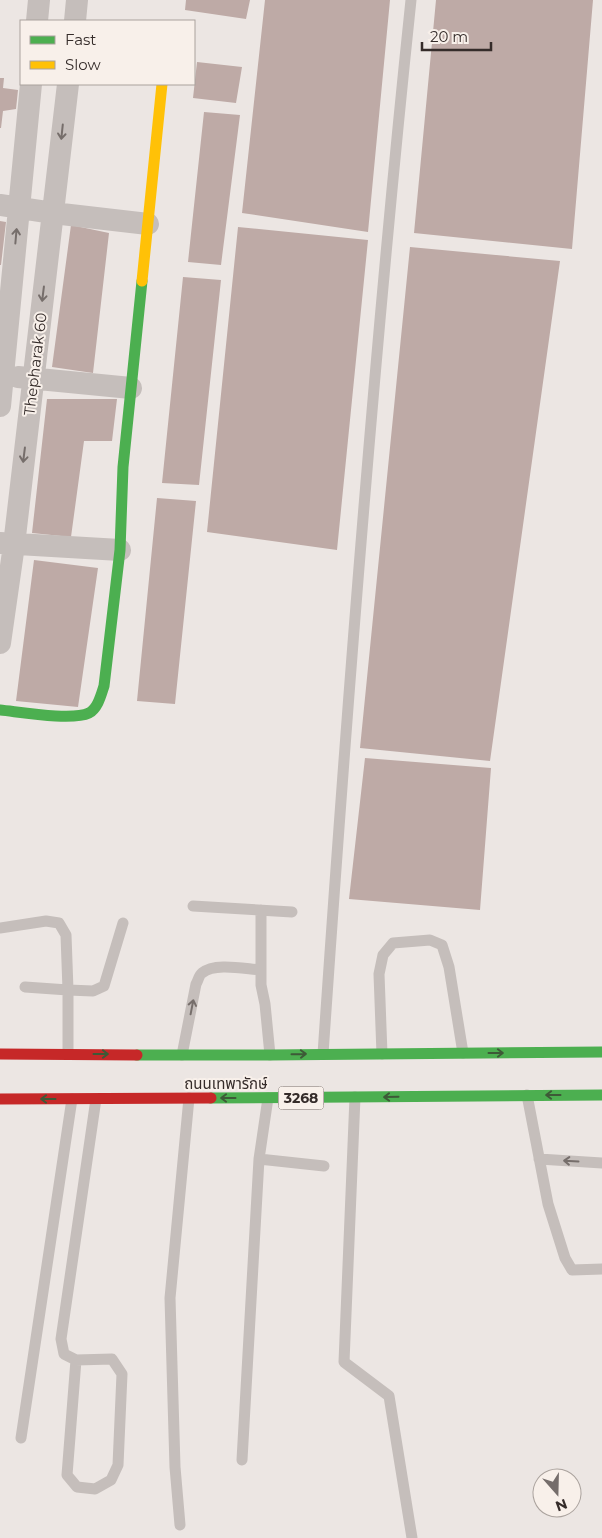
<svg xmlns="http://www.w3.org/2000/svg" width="602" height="1538" viewBox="0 0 602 1538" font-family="Montserrat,'Noto Sans Thai',sans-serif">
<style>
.building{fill:#beaaa6}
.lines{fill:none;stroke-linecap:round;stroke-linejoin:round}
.lane{stroke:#c5bebb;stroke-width:11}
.street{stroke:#c5bebb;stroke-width:22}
.fast{stroke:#4caf50;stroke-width:11}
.slow{stroke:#ffc107;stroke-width:11}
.jam{stroke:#c62828;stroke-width:11}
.oneway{stroke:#766e6b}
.oneway2{stroke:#3d5a37}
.labels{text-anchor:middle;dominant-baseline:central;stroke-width:4;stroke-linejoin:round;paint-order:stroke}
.shield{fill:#f8f0ea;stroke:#706764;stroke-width:1}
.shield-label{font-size:14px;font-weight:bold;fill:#352c2a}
.street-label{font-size:15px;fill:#352c2a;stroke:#f8f0ea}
</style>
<rect width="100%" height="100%" fill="#ece6e3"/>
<path class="building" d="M186 0H250L246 19 185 10Z
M265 0H390L368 232 242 213Z
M436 0H593L572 249 414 233Z
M197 62 242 67 236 103 193 98Z
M0 78H4L3 88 18 90 16 109 3 111 1 128H0Z
M204 112 240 115 221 265 188 262Z
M0 221 6 222 1 265H0Z
M71 225 109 233 93 373 52 367Z
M238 227 368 240 337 550 207 532Z
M410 247 560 261 490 761 360 748Z
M183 277 221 280 199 485 162 483Z
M47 399H117L112 441H84L71 537 32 533Z
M157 498 196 501 175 704 137 701Z
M34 560 98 568 78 707 16 701Z
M365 758 491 768 480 910 349 899Z"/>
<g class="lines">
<path class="lane" d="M193 906 292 912
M261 910V970
M0 928 46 921 59 923 66 935 68 990 25 987
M68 1054V990L93 991 104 986 123 923
M323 1054C347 702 374 351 411 0
M382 1054 379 974 383 955 393 943 430 940 442 945 449 967 463 1053
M182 1055 196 984C198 981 199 975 202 973 215 962 245 969 261 970V985L265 1004 270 1055
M527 1095 548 1204 565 1258 572 1270 602 1269
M355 1097 344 1362 389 1396 412 1538
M268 1098 259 1159 324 1166
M539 1159 602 1163
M76 1360 67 1475 77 1487 95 1489 111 1480 118 1465 122 1374 112 1359 76 1360 64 1354 61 1339 96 1099
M21 1438 72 1099
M242 1460 259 1159
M180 1525 175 1467 170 1298 189 1098"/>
<path class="street" d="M37 21 39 0
M75 21 77 0
M0 205 53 213 148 224
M18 377 131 388
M0 406 31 84
M0 543 120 550
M0 643 14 545 68 84"/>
<path class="fast" d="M0 710C20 712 72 721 89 713 98 708 101 695 104 686L120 550 123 467 142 281
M137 1055H270L602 1052
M211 1098 602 1095"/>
<path class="slow" d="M142 281 162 84"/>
<path class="jam" d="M0 1054 137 1055
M0 1099 211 1098"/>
</g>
<defs><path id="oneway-shaft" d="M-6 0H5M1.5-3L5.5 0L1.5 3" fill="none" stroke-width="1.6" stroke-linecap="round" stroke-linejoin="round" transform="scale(1.25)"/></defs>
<g class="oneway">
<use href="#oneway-shaft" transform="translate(62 132) rotate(96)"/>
<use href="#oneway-shaft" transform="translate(16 236) rotate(-85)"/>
<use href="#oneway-shaft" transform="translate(43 294) rotate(97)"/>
<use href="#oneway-shaft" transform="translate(24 455) rotate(97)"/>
<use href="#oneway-shaft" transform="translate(192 1007) rotate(-79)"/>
<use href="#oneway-shaft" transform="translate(571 1161) rotate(-177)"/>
</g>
<g class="oneway2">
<use href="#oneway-shaft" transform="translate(496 1053)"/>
<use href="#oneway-shaft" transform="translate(101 1054)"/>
<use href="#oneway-shaft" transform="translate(299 1054) rotate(-1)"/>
<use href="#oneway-shaft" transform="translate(553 1095) rotate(180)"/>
<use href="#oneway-shaft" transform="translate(391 1097) rotate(179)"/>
<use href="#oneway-shaft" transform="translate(228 1098) rotate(-180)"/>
<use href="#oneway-shaft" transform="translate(48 1099) rotate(-180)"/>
</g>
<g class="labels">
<rect class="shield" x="278.5" y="1086.5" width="45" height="23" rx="4"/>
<g class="shield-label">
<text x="301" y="1098">3268</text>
</g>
<g class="street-label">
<text transform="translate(35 364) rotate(-83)">Thepharak 60</text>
<text x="226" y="1083">ถนนเทพารักษ์</text>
</g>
</g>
<rect x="20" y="20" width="175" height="65" fill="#f8f0ea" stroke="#aaa29d"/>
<rect x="30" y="36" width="25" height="8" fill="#4caf50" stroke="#aaa29d"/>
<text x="65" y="45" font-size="15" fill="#352c2a">Fast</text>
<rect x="30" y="61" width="25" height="8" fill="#ffc107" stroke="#aaa29d"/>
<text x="65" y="70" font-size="15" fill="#352c2a">Slow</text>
<g transform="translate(557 1493) rotate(160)"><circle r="24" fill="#f8f0ea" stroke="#aaa29d"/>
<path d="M0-4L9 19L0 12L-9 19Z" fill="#756d6b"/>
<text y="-8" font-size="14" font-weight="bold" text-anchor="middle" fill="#352c2a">N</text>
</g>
<path d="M422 42v8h69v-8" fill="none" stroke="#352c2a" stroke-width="2.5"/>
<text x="430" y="42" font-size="15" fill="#352c2a" stroke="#f8f0ea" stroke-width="4" paint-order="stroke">20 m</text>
</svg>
